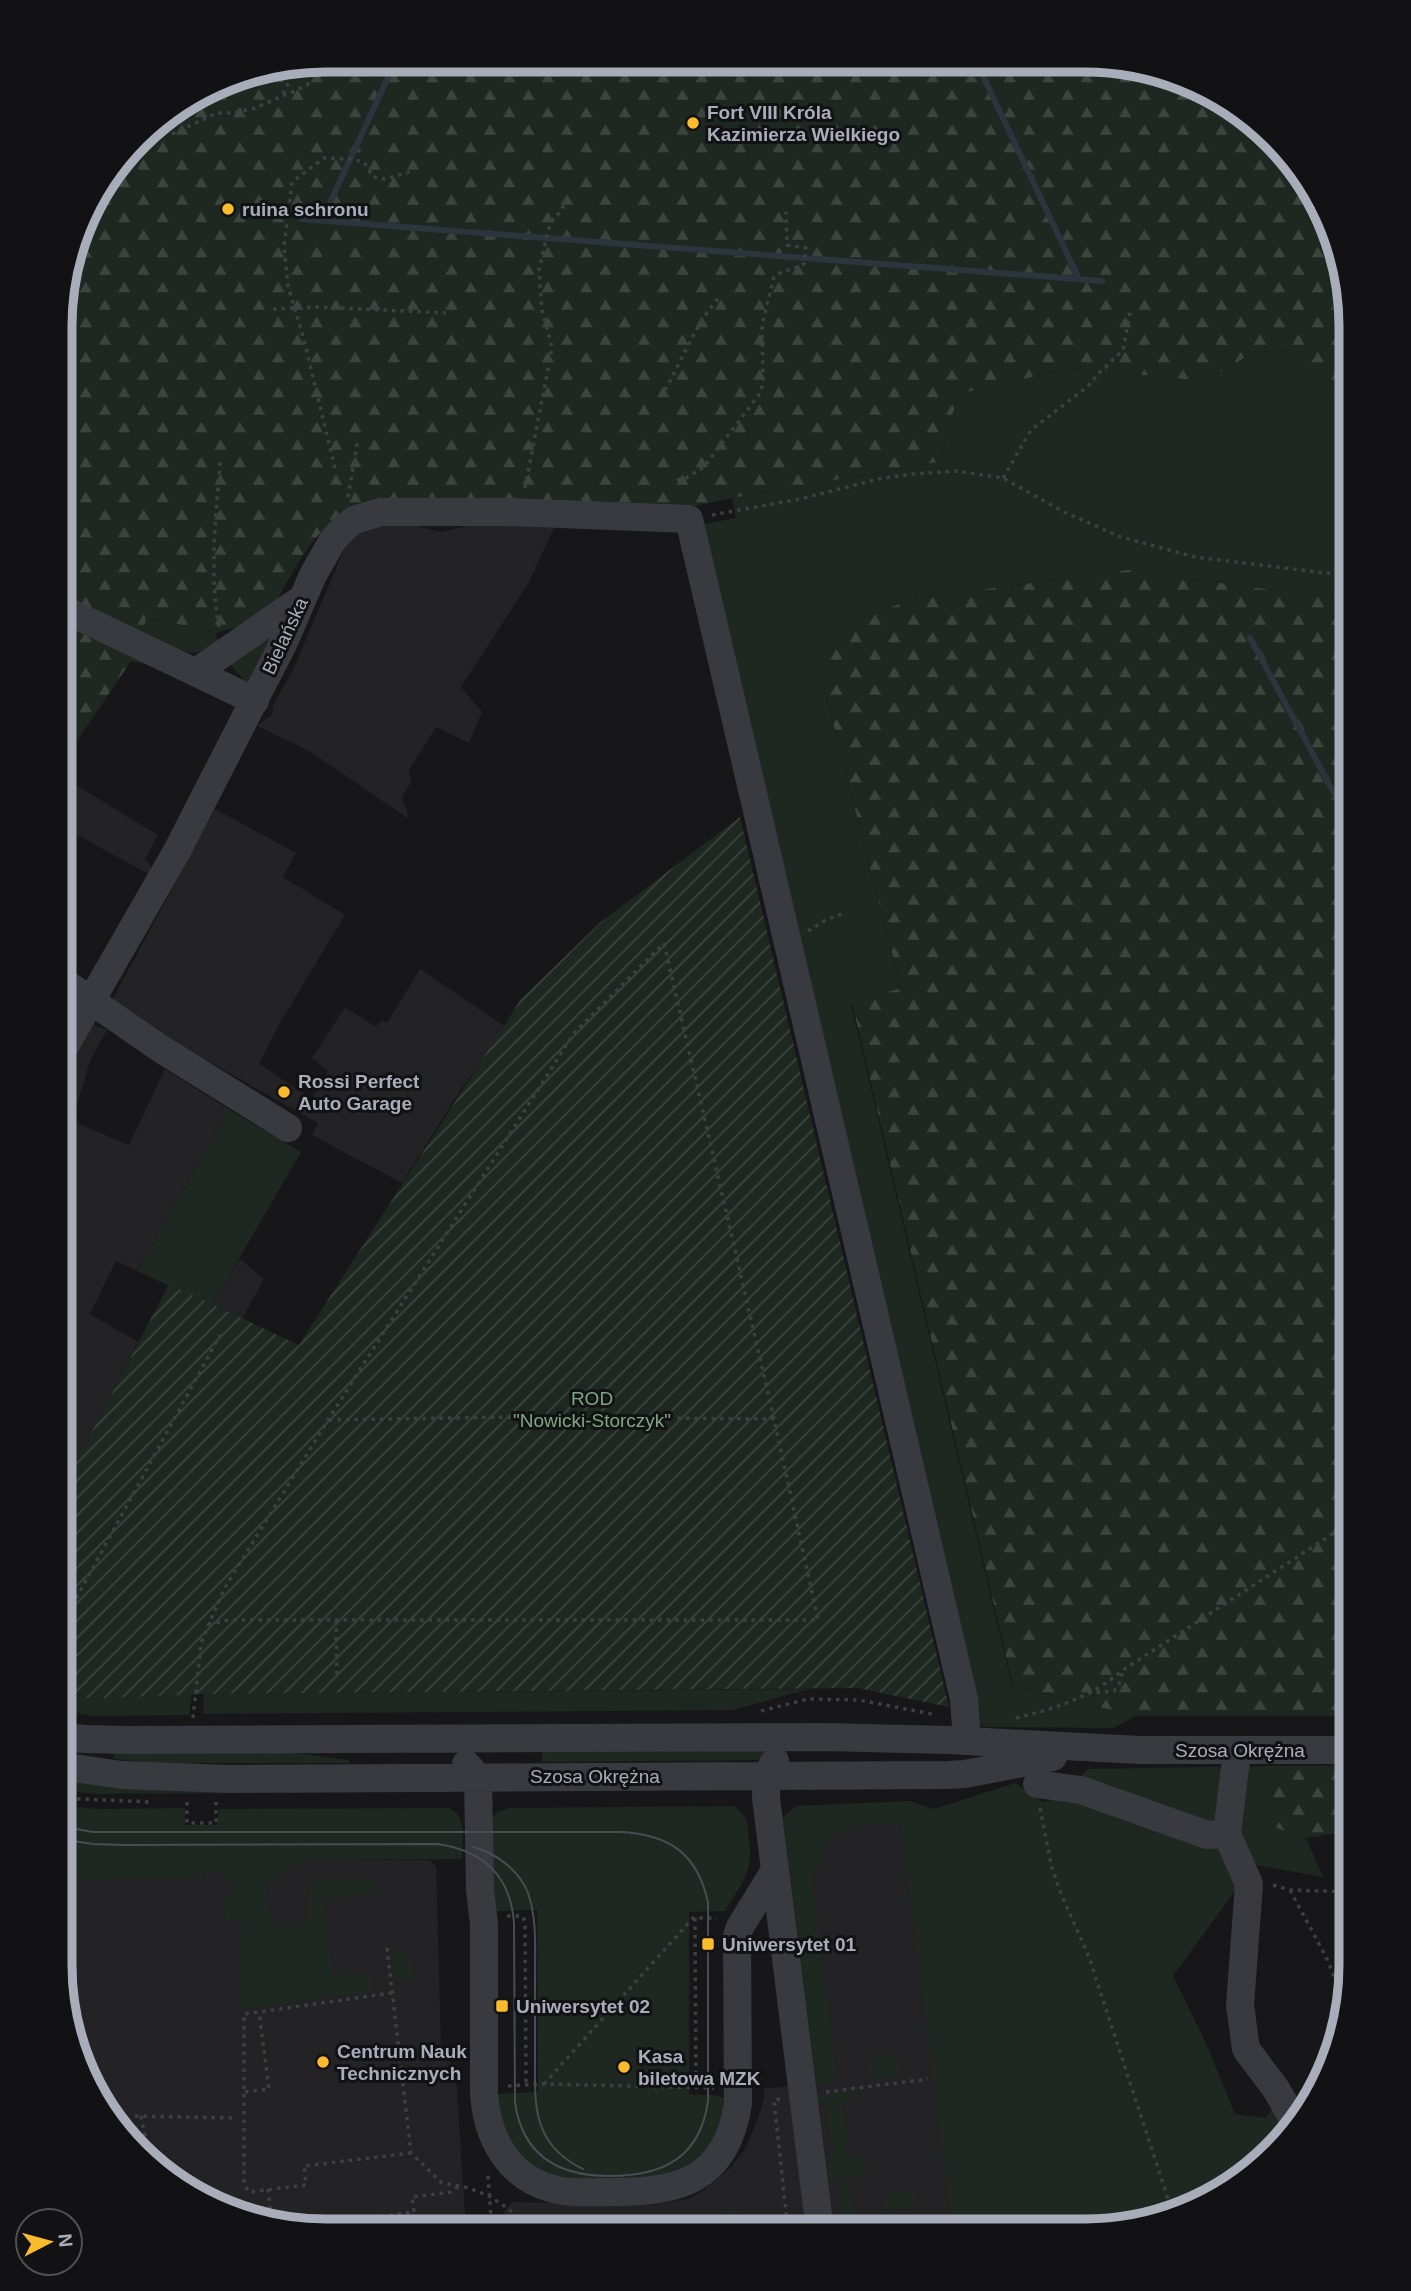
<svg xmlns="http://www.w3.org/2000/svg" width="1411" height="2291" viewBox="0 0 1411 2291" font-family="Arial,sans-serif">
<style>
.built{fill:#232326}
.grass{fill:#1e2720}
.forest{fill:url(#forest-firs)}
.garden{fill:url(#garden-furrows)}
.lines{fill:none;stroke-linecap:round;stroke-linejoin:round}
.stream{stroke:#2c353e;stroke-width:6}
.path{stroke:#3d3f45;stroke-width:3.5;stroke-dasharray:3.5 5;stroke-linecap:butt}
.minor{stroke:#393a40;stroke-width:28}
.tram{stroke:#4a4c53;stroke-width:2}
.poi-dot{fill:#fabc2d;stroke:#121214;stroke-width:2.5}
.labels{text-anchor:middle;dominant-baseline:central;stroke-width:6;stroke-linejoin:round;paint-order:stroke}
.poi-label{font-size:19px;font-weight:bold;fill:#a8adb9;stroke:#121214;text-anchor:start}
.street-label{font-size:19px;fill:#a8adb9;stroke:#121214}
.park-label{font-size:19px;fill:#7ea582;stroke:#121214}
.rim{fill:none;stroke:#a8adb9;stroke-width:9}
</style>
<defs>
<pattern id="forest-firs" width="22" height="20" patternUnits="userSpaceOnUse" patternTransform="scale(1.75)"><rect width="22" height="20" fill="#1e2720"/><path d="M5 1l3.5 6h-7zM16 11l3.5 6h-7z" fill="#3c443e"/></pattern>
<pattern id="garden-furrows" width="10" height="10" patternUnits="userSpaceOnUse" patternTransform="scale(1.75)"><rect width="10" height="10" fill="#1e2720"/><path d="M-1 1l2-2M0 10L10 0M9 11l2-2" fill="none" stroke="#3c443e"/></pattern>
</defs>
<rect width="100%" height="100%" fill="#171719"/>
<path class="built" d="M393 520 441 532 477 524 554 528 528 584 461 687 482 712 469 743 436 727 409 770 411 783 402 796 409 819 309 751 257 726 272 715 273 705 293 670 353 528Z
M61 776 158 835 145 859 155 871 152 876 61 826Z
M215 809 296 853 283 877 345 915 280 1023 259 1064 312 1099 328 1071 312 1058 345 1007 376 1027 381 1020 387 1023 420 969 506 1027 459 1092 402 1183 312 1135 318 1123 109 1006Z
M89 1023 107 1030 90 1061 72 1121 129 1145 165 1069 230 1110 137 1271 116 1261 90 1314 138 1342 76 1463H60L61 1073Z
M240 1259 264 1279 242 1319 210 1305Z
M910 1801 1086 2231 506 2230 504 2212 512 2202 652 2205 688 2199 703 2191 732 2166 745 2149 758 2119 764 2098V2089L790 2086 795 1920 783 1818 796 1806Z
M60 1858 74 1860H430L436 1867 441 2044 456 2074 466 2230 291 2229 224 2211 164 2177 114 2127 80 2067 60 1966Z"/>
<path class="grass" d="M1256 351 1297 352 1351 413V600L1175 577 1136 569 912 599 834 629 822 680 901 989 851 1004 1012 1686 1136 1716 1113 1728 986 1727 975 1723 699 525 736 518 732 498 938 462 959 394 1071 368 1205 381Z
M286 613 253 690 229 663Z
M146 617 216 633 217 640 211 650 191 653 143 640Z
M230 1110 301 1152 232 1271 210 1305 137 1271Z
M60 1688 89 1699 192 1694 189 1715 92 1716 60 1709Z
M809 1689 733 1710 203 1714 204 1694Z
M542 1750H776L765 1760 542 1762Z
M114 1752H287L349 1760V1763H154L114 1759Z
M1268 1766V1825L1306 1838 1323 1877 1256 1865 1226 1856 1238 1887 1173 1976 1206 2043 1235 2114 1266 2118 1274 2105 1291 2133 1247 2177 1187 2211 1086 2231H953L901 1823C869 1824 819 1822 824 1867L811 1869 837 2083 814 2086 783 1818 796 1806 910 1801 934 1809 1015 1783 1043 1802 1063 1798 1087 1769Z
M60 1777 438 1788 450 1792 99 1794 60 1791Z
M60 1806 99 1809 185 1808V1825H217L219 1809 449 1808C468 1815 462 1842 462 1859L302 1860 288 1867 267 1884C265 1900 267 1912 274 1926L309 1925C310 1908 303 1887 321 1880H370L375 1883 378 1892 323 1899 332 1974 370 1973 372 1992 242 2009 241 1919H226L227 1895 233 1894 231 1879H226L225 1873 204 1872 203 1878 60 1879Z
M734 1806C749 1819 747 1821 749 1840 754 1873 741 1884 725 1911L689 1912V2094L712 2095 726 2098 723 2122 710 2149 673 2178 555 2181 512 2151 500 2124 497 2094 538 2092 537 1910 494 1911 487 1821 498 1812 509 1808Z
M394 1947C411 1949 411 1965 414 1980L396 1982Z
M897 2055 900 2076 871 2080 868 2058Z
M855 2091 856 2099 841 2101 848 2158 863 2156 866 2176 848 2178 855 2231H845L839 2178 821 2180 819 2163 834 2161 826 2102 811 2103V2097Z
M915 2190 917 2207 886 2211 884 2194Z
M732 2210C742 2213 749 2217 750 2228L713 2230 714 2218 725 2211Z"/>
<path class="forest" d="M325 60 1121 62 1188 80 1248 115 1297 164 1331 224 1351 325V413L1296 352 1256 351 1205 381 1071 368 959 394 938 462 732 498 671 511 336 519C304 543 287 584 267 618L216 633 146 617 143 640 61 598 62 291 87 207 150 126 224 80Z
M1136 569 1175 577 1351 600V1716H1136L1013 1686 852 1003 901 988 822 680 834 629 912 599Z
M61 612 161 667 131 661 73 747 61 739Z
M1351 1765V1831L1306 1838 1268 1825V1766Z"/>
<path class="garden" d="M740 817 949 1707 858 1688 204 1694 89 1699 60 1688V1493L169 1284 299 1345 521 999 602 921Z"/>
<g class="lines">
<path class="stream" d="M976 61 1079 279
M301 219 1102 281
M322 220 396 60
M1250 638 1340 804 1351 819"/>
<path class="path" d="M1185 92 1192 82
M283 94 297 65
M172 134 217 113H233L255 108 297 90 314 81 332 60
M273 309 318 307 446 313
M665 390C681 362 698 319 720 297
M335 468 304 340 288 286 284 247 292 182 324 158 350 159 364 162 373 177 385 179 413 171
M1003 478 1031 430 1087 387 1101 371 1123 350 1130 313
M677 480 686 478 704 467 761 392 763 380 762 325 774 277C781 270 795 270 804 264L806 248 787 245 786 212
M525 488 552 348 542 310 539 270 548 231 552 221 561 211 566 200
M348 497 358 439
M712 515 800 499 879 479 912 474 957 471 1003 478 1064 512 1121 537 1195 557 1351 576
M219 627C209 574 216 516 220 462
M808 931 826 920 842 914
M329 1420 513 1417 774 1419
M336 1620 337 1679
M208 1624 229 1620H818L774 1419 664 943
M60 1628 220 1335
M1088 1693 1114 1691 1119 1684 1123 1671
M761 1711 808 1699 859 1700 932 1714
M193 1718 201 1643 224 1589 328 1420 574 1033 664 943
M1016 1718C1055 1709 1093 1696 1123 1670L1351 1522
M60 1798 151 1802
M187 1802V1823H216V1802
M1040 1808 1051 1864 1059 1889 1089 1957 1173 2214
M1273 1885 1290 1890 1351 1892
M1290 1890 1326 1957 1346 2005
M507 1916H522L525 1921 526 2085
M695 1918 696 2087
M387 1948 411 2153 442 2183 469 2188 489 2196 509 2209 524 2224 526 2230
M392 1993 244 2014V2184L249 2192 306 2185 304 2166 411 2153
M544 2084 693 1918H717
M508 2086 544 2084 714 2088
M245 2092 269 2089 259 2012
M826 2092 928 2079
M780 2099 774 2100 788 2231
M135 2116 237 2118
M141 2116 146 2141 147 2160
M488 2176 492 2230
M268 2189 272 2224
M599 2218 608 2223 613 2230
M589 2221 605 2228
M590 2221 591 2230
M589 2225 602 2230
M288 2229 414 2212 412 2197 452 2192 458 2186
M518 2230 517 2225 571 2217"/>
<path class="minor" d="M61 608 255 701
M196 672 303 598
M61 980 161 1049 288 1128
M61 1053 177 851 284 642 313 575 333 540 343 529 354 520 381 512H505L689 519 964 1699 967 1741
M60 1737 86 1739 127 1740 825 1737 948 1740 1140 1750H1351
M775 1761 767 1775 766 1798 820 2231
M466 1764 478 1777 480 1890 484 1924V2094C487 2136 507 2176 550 2188 569 2194 589 2192 609 2192 678 2193 726 2181 738 2104L737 1936 740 1927 775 1870
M60 1766 122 1775 230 1779 948 1775 965 1774 1053 1757
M1037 1784 1081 1790 1207 1835 1227 1834 1237 1751
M1227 1834 1249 1884 1240 2005 1246 2049 1276 2089 1297 2126"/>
<path class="tram" d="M60 1839 93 1844 123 1845 438 1844C484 1851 511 1876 514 1924L515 2103C523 2156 558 2176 609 2176 663 2176 700 2158 708 2101V1903C698 1854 669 1834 620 1832H93L60 1826
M473 1847C496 1853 519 1870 528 1893 537 1919 535 1947 535 1973 535 2004 535 2034 535 2065 535 2086 534 2108 542 2128 549 2147 566 2161 583 2169"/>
</g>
<g class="poi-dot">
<circle cx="693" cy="123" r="7"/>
<circle cx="228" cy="209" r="7"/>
<circle cx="284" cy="1092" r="7"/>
<rect x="701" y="1937" width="14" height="14" rx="3.5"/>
<rect x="495" y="1999" width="14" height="14" rx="3.5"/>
<circle cx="323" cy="2062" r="7"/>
<circle cx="624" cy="2067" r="7"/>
</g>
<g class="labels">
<g class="poi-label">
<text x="707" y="112">Fort VIII Króla<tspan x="707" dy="22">Kazimierza Wielkiego</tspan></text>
<text x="242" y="209">ruina schronu</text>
<text x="298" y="1081">Rossi Perfect<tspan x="298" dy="22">Auto Garage</tspan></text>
<text x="722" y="1944">Uniwersytet 01</text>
<text x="516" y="2006">Uniwersytet 02</text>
<text x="337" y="2051">Centrum Nauk<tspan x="337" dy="22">Technicznych</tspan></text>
<text x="638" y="2056">Kasa<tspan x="638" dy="22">biletowa MZK</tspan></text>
</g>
<g class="street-label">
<text transform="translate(285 636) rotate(-65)">Bielańska</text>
<text x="1240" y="1750">Szosa Okrężna</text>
<text x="595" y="1776">Szosa Okrężna</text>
</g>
<g class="park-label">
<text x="592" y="1398">ROD<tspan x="592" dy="22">"Nowicki-Storczyk"</tspan></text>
</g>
</g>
<path d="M0 0H1411V2291H0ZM326 72H1085A254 254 0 0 1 1339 326V1965A254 254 0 0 1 1085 2219H326A254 254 0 0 1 72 1965V326A254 254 0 0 1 326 72Z" fill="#121214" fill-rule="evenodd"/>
<path class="rim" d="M326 72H1085A254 254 0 0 1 1339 326V1965A254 254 0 0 1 1085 2219H326A254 254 0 0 1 72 1965V326A254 254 0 0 1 326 72Z"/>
<g transform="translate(49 2242) rotate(84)"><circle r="33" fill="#121214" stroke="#4e5056" stroke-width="2"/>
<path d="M0-5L12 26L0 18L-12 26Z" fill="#fabc2d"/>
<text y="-10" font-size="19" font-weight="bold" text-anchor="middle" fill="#a8adb9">N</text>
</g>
</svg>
